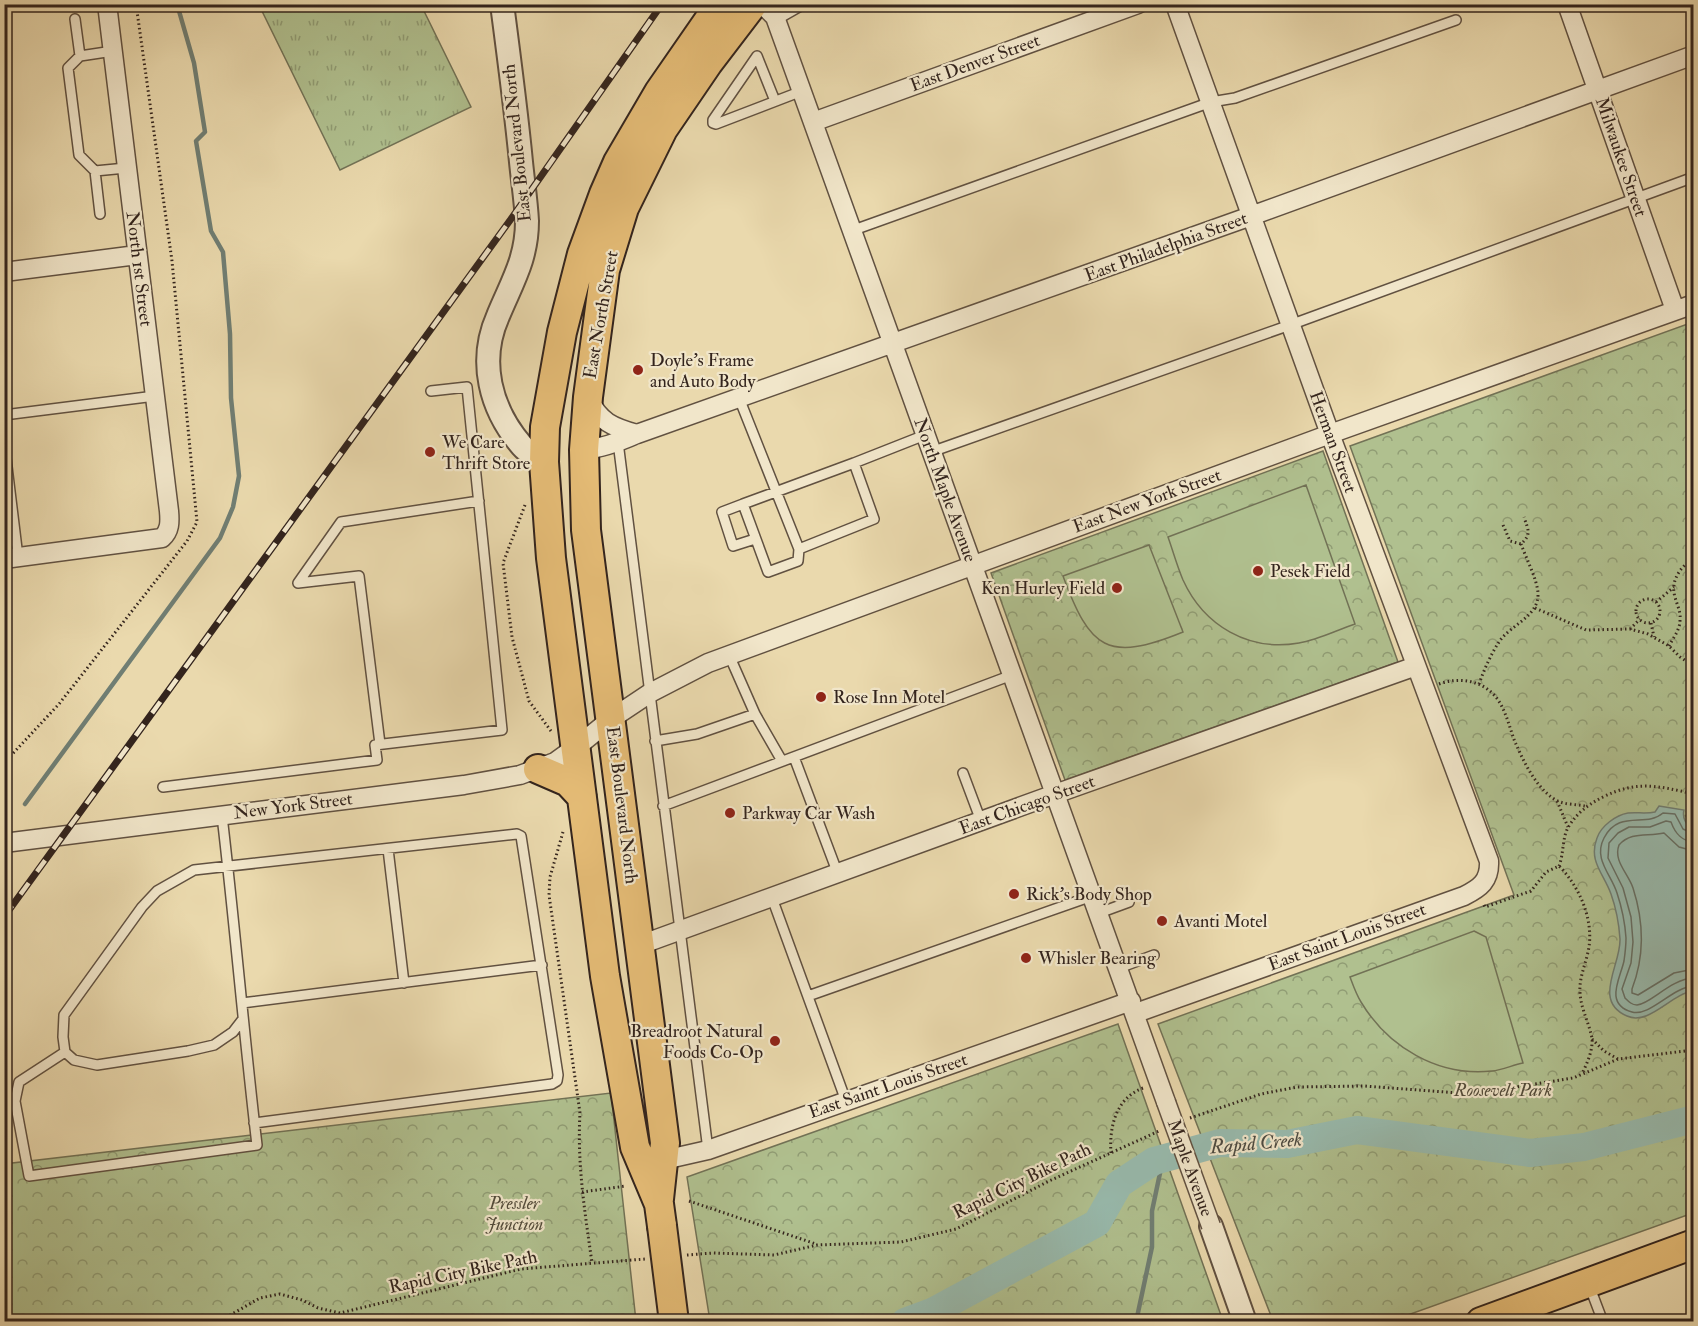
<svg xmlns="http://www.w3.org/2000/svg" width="1698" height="1326" viewBox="0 0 1698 1326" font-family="'IM FELL Double Pica',serif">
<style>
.grass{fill:url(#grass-tufts);stroke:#727256;stroke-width:1.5}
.park{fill:url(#park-crowns);stroke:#727256;stroke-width:1.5}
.pitch{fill:#b0c08f;stroke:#727256;stroke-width:1.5}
.water{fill:#98baad;stroke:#707e73;stroke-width:1.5}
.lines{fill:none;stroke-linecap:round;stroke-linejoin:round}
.shore{stroke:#666f65;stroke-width:1.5}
.stream{stroke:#707e73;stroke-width:4.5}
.river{stroke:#98baad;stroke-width:28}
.service-casing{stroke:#615141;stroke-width:12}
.minor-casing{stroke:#615141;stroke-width:21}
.tertiary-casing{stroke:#615141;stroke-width:26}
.primary-casing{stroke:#33241d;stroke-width:32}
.path{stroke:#33241d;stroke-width:3;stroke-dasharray:1.5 3;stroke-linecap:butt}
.service{stroke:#f1e6ca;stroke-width:9}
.minor{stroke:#f1e6ca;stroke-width:18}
.tertiary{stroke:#f1e6ca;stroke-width:22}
.primary{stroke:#e5bc76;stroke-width:28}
.rail-casing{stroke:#33241d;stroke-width:7}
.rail{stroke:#f1e6ca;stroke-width:4.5;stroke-dasharray:14;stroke-linecap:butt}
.minor-bridge-casing{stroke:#615141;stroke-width:21;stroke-linecap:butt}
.primary-bridge-casing{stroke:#33241d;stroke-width:32;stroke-linecap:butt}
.minor-bridge{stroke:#f1e6ca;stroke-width:18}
.primary-bridge{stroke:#e5bc76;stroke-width:28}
.poi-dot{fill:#8f2418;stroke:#f1e6ca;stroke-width:2}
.labels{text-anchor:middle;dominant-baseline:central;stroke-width:4.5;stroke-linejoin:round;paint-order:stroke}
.street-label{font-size:18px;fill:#33241d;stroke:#f1e6ca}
.poi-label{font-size:18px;fill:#33241d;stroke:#f1e6ca;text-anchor:start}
.park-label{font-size:18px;font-style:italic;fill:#524b3a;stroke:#f1e6ca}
.water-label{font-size:20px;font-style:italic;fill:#4c4a41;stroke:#f1e6ca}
</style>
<defs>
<pattern id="grass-tufts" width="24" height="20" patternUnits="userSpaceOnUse" patternTransform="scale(1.5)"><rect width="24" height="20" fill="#b0c08f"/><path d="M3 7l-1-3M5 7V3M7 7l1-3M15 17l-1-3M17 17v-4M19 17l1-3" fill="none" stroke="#909c74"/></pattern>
<pattern id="park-crowns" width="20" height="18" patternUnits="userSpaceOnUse" patternTransform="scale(1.5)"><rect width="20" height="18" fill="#b0c08f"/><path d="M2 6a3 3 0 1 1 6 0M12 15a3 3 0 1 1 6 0" fill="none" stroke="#909c74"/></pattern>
</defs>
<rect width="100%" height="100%" fill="#ead9ad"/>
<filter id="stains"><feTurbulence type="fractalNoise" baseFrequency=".00333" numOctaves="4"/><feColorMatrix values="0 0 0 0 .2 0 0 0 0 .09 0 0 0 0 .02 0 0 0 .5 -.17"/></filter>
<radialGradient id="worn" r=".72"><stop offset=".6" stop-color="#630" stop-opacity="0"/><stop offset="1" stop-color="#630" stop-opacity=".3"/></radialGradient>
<path class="grass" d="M259 5H421L471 107 340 170Z"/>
<path class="park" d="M1693 322V1213L1391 1321H1273L1158 1024 1514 895 1350 446Z
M1323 451 1398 662 1065 780 991 573Z
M1118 1024 1223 1321H710L687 1177Z
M611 1093 636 1321H5L4 1164Z"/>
<path class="pitch" d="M1306 485 1355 624C1337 630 1318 640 1299 643 1249 652 1204 626 1183 580 1177 566 1173 551 1168 537Z
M1149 545 1183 632C1107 663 1090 649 1063 576Z
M1474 931 1486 937 1523 1063C1513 1065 1502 1070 1492 1071 1438 1077 1388 1047 1361 1002 1356 994 1353 985 1350 977Z"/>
<path class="water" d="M1659 806 1684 810C1682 818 1686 825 1693 829V991C1671 994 1649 1026 1627 1016 1592 1001 1621 965 1620 939 1619 924 1616 908 1611 894 1604 874 1588 861 1597 838 1601 826 1616 815 1628 813 1637 812 1646 814 1655 812Z"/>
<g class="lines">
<path class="shore" d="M1694 834 1683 829 1675 814 1663 813C1646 828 1619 809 1604 838 1593 859 1611 874 1617 893 1622 908 1625 923 1626 938 1626 945 1625 954 1624 961 1620 979 1604 1004 1632 1012 1650 1017 1672 987 1694 986
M1694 842C1681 841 1675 833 1671 822L1666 821 1650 827H1629L1618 833 1609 843 1608 858 1623 888 1631 917 1633 942 1631 963 1622 989 1625 998C1629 1002 1632 1005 1637 1005 1651 1004 1670 979 1694 978
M1694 851 1679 847 1664 833C1648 837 1631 831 1619 845 1613 861 1628 873 1633 888 1644 922 1645 955 1632 989V993L1638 995 1674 973 1694 969"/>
<path class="stream" d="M25 804 220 538 233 507 239 476 231 398 230 334 223 252 211 231 196 141 205 132 194 63 177 4
M1136 1322 1152 1247V1211L1163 1159"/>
<path class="river" d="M905 1322 932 1312 1097 1223 1119 1184 1154 1161 1220 1143 1287 1144 1357 1130 1530 1153 1584 1147 1694 1119"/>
<defs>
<path id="service" d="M75 19 80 56
M776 20 804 4
M113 51 80 56 68 68 79 155 95 171 126 168
M775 101 757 56 713 120V123L716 124 802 91
M95 171 100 214
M851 231 1211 102 1235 98 1456 20
M739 398 799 549 874 519 854 463 743 504 768 572 798 561 799 549
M4 415 155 396
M4 442 18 557
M618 442 708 1150
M931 452 1290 325 1694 177
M854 463 925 435
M743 504 722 512 733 546 755 539
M729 655 755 714
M655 741 697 734 755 714 782 761
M380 744 359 576 298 583 341 522 479 501
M794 757 838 874
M963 773 981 821
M163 787 377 760 375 745 502 730 467 387 431 391
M663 806 1012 675
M222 816C235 926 244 1036 257 1145L29 1176 15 1101 19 1082 65 1052 63 1037 64 1015 142 907 157 891 194 870 517 834 521 836 558 1075 557 1081 552 1084 254 1123
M388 849 404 983
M772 898 846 1101
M1099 913 1129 902
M1119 968 1154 955
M808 996 1092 896
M242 1003 542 965
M65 1052 74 1060 97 1065 188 1051 214 1045 233 1032 243 1019
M1589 1285 1603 1322"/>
<path id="minor" d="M762 4 775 17 1166 1102
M1567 4 1675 310
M813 122 1138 4
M4 272 137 255
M588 398C600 422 612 427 637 434
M584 450C603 448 619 442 637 434L1251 216 1694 55
M4 559 162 538C170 531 170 522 169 511L107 4
M4 843 464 785 520 775 555 762 584 741 611 719 650 693 708 663 1330 434 1694 304
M640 945 1055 794 1416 666
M1136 1013 1464 896C1480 888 1490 881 1489 861L1330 434 1175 4
M655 1162 708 1150 1131 1001"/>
<path id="tertiary" d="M502 4C509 57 516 110 521 162 523 182 526 202 527 221 527 259 512 282 498 316 478 361 490 409 522 446 528 453 537 457 544 462
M1211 1226 1245 1322"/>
<path id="primary" d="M538 769 568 782 582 797
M659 1199 665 1143 586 530 584 450 588 397 605 270 624 208 663 129 708 63 753 4
M662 1226 659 1204 635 1147 605 976 551 558 544 462 545 427 562 332 582 254 604 194 618 162 659 92 720 4
M1481 1322 1694 1244"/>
</defs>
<use href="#service" class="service-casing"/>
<use href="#minor" class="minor-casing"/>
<use href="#tertiary" class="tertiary-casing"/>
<use href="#primary" class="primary-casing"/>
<path class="path" d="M525 505 503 563 512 637 529 701 551 731
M1503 525 1510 541 1521 544C1532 534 1528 530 1524 517
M1636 611a12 12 0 1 1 24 0a12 12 0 1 1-24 0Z
M1656 602 1674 587
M1535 608 1586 630 1630 629 1648 634 1669 646 1680 657 1694 666
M1651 623 1654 637
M1630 629 1640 619
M1669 646C1673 638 1680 630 1680 620 1681 612 1677 605 1675 597 1670 581 1680 567 1694 558
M1439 684C1461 676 1487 681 1500 703 1507 715 1510 729 1515 742 1524 762 1535 786 1554 799 1563 805 1575 804 1585 806
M1479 684C1484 670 1491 654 1499 642 1511 624 1539 617 1538 593 1537 579 1526 558 1521 544
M4 763 59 704 187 541 197 522 172 261 136 4
M1689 793 1687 816 1689 823 1694 825
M1557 801 1568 827
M563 832 550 877 549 895 580 1113C577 1164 585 1213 592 1263
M1559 866C1564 854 1562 836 1569 826 1578 812 1589 804 1603 797 1637 780 1658 786 1694 794
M1484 905 1485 907 1531 891 1546 872 1559 866C1580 887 1595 922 1588 952 1585 966 1579 978 1580 993 1581 1009 1589 1023 1592 1038 1593 1051 1587 1063 1582 1074
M1592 1039 1604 1051 1618 1059
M1190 1118 1261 1094 1297 1087 1364 1086 1472 1094 1573 1078 1618 1059 1694 1050
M1111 1153C1109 1127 1116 1098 1143 1088
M582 1192 626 1186
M689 1201 816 1244
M687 1255 713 1253 774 1255 817 1245 901 1242 956 1229 1049 1181 1159 1131
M218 1322 260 1298 280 1294 302 1300 318 1308 340 1313 521 1269 645 1259"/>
<use href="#service" class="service"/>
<use href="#minor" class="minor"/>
<use href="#tertiary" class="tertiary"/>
<use href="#primary" class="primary"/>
<defs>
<path id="rail" d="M4 917 511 219 662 4"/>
</defs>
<use href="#rail" class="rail-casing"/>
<use href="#rail" class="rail"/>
<defs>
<path id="minor-bridge" d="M1166 1102 1211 1226"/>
<path id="primary-bridge" d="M662 1226 674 1322"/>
</defs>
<use href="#minor-bridge" class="minor-bridge-casing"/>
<use href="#primary-bridge" class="primary-bridge-casing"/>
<use href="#minor-bridge" class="minor-bridge"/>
<use href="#primary-bridge" class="primary-bridge"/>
</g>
<g class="poi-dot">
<circle cx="638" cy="370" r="6"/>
<circle cx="430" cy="452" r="6"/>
<circle cx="1258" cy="571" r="6"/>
<circle cx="1117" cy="588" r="6"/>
<circle cx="821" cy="697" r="6"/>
<circle cx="730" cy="813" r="6"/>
<circle cx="1014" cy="894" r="6"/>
<circle cx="1162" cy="921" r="6"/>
<circle cx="1026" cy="958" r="6"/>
<circle cx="775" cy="1041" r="6"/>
</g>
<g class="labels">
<g class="street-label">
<text transform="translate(975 63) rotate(-20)">East Denver Street</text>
<text transform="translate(517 143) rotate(-96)">East Boulevard North</text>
<text transform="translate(1621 157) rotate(71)">Milwaukee Street</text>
<text transform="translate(1166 247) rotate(-20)">East Philadelphia Street</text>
<text transform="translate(139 269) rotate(83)">North 1st Street</text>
<text transform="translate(601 315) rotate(-80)">East North Street</text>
<text transform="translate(1333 442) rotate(70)">Herman Street</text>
<text transform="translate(945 490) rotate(70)">North Maple Avenue</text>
<text transform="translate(1147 501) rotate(-20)">East New York Street</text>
<text transform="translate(622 805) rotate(83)">East Boulevard North</text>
<text transform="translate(1027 805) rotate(-20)">East Chicago Street</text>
<text transform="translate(293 806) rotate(-7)">New York Street</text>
<text transform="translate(1347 937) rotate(-20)">East Saint Louis Street</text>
<text transform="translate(888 1086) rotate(-19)">East Saint Louis Street</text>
<text transform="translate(1190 1168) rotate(70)">Maple Avenue</text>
<text transform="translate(1022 1181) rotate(-26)">Rapid City Bike Path</text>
<text transform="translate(463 1272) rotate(-12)">Rapid City Bike Path</text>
</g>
<g class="poi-label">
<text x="650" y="360">Doyle's Frame<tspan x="650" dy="21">and Auto Body</tspan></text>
<text x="442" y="442">We Care<tspan x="442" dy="21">Thrift Store</tspan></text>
<text x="1270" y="571">Pesek Field</text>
<text x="1105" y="588" text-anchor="end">Ken Hurley Field</text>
<text x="833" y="697">Rose Inn Motel</text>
<text x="742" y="813">Parkway Car Wash</text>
<text x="1026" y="894">Rick's Body Shop</text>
<text x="1174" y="921">Avanti Motel</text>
<text x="1038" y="958">Whisler Bearing</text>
<text x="763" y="1031" text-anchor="end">Breadroot Natural<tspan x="763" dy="21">Foods Co-Op</tspan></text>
</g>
<g class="park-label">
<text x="1503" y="1090">Roosevelt Park</text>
<text x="514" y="1203">Pressler<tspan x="514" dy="21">Junction</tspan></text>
</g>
<g class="water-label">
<text transform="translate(1256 1143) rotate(-5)">Rapid Creek</text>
</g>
</g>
<rect width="1698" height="1326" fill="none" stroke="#ead9ad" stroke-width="24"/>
<rect x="6" y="6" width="1686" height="1314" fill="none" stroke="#33241d" stroke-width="3"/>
<rect x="12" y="12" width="1674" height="1302" fill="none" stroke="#33241d" stroke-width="1.5"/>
<rect width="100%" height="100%" filter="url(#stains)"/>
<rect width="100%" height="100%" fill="url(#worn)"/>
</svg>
